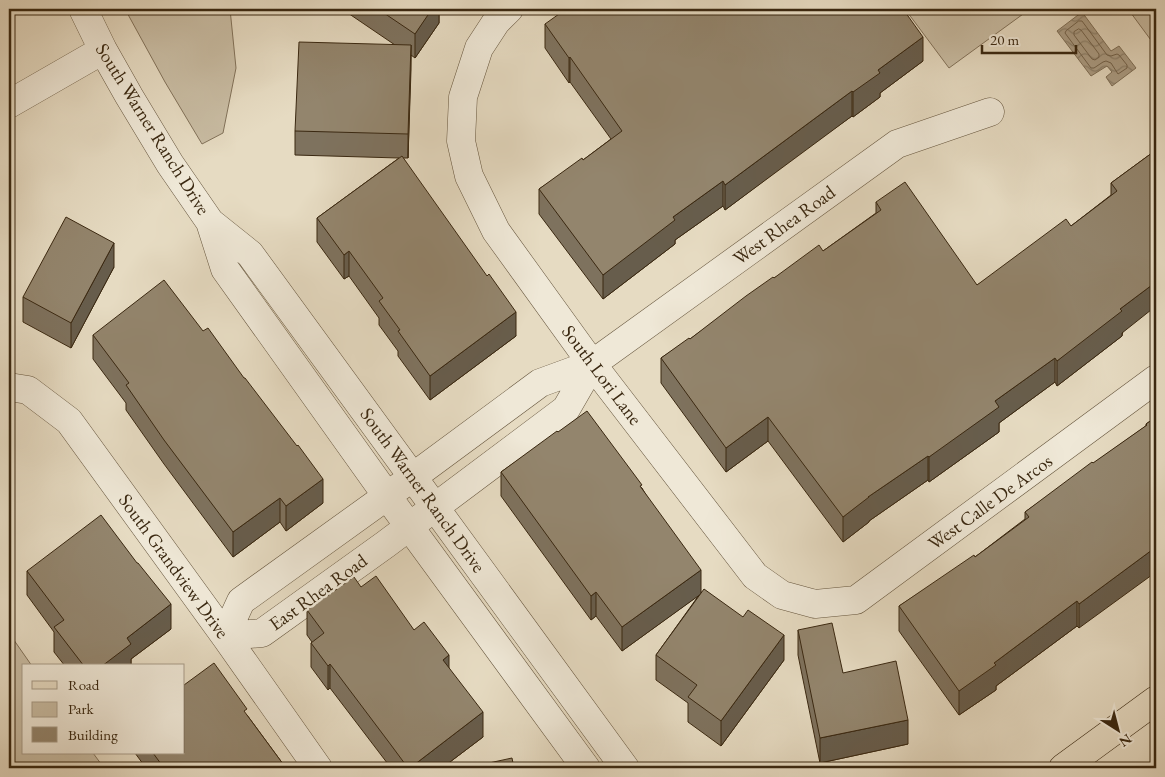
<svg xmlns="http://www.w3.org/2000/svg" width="1165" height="777" viewBox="0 0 1165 777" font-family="'EB Garamond',serif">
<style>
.park{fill:#c9bda4;stroke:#82725a}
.water{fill:url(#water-waves);stroke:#7e6f57}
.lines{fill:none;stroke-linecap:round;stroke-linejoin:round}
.shore{stroke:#73634c;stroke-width:1}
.minor-casing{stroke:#65553d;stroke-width:29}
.major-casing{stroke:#3a2811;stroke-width:29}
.minor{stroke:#efe8d7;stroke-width:28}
.major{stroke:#e6dbc2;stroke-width:28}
.wall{fill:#7e725e;stroke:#3a2811}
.shaded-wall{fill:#675d4c;stroke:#3a2811}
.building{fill:#93856d;stroke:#3a2811}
.labels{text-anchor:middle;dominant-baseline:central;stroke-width:5;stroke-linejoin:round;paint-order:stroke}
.street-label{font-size:19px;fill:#3a2811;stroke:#efe8d7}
</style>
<defs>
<pattern id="water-waves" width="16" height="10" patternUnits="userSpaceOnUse" patternTransform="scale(1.25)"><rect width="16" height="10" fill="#ac9e86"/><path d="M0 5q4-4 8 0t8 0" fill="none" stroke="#8d816c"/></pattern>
</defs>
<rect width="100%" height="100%" fill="#e6dbc2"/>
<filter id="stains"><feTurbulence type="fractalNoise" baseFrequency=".004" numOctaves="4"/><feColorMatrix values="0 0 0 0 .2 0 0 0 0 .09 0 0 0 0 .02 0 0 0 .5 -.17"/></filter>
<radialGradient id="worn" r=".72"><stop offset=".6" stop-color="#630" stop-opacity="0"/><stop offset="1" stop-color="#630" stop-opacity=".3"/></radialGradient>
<path class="park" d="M125 9H230L236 68 223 133 202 144 165 82Z
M905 9H1030L949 68Z
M1129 9H1156V47L1128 9Z
M9 633 32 666H24V753H93L104 768H9Z"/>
<path class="water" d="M1082 12 1111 51 1119 46 1136 68 1112 86 1106 77 1112 72 1107 66 1091 76 1057 31Z"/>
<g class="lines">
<path class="shore" d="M1079 21H1082L1107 55 1111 56 1117 54 1119 55 1127 65V68L1118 74 1111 63 1106 61 1103 62 1094 68H1091L1065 33 1066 31Z
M1079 29 1081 30 1099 54V57L1095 60 1092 59 1074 35V32Z"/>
<defs>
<path id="minor" d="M83 9 103 50 129 96 170 164 210 222 250 254 625 768
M509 9 496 22 479 48 463 97 461 141 469 176 496 231 592 364 755 576 782 595 815 604 856 600 1156 379
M9 104 103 50
M210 222 225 269 387 496 586 768
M592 364 566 409 386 544 262 633 225 636 241 601 387 496 540 383 592 364 897 144 990 112
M9 387 28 390 69 421 225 636 318 768"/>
<path id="major" d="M1063 768 1156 700"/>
</defs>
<use href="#minor" class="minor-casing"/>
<use href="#major" class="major-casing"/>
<use href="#minor" class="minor"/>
<use href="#major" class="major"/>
</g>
<path class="wall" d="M342 9H439V23L415 58 411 55 408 158H403L516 336 430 400 398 356V351L379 325V318L349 276 344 279 317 242V218L399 158 295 155V131L395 45Z
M545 24 923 61 880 93V97L853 117 852 116 810 146 725 210 723 206 675 240V244L603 299 539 214V189L583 160 611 139 570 82 569 83 545 48Z
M1156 150 1122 336 1057 386 1055 382 999 423V432L929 482 928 480 869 521V522L843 542 768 441 726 472 661 383V358L690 339 774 278 823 251 876 213V202L977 285 1071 226 1111 195V183Z
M9 197 14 222 10 326H9Z
M114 267 71 348 23 322V297Z
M93 335 323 503 286 531 280 522 233 557 164 464 126 410V403L93 359Z
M1156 417 1079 628 1077 626 996 686V690L959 715 899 631V606L975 557 1025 519V512L1146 426V424Z
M558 432 642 488 701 592 784 660 721 746 688 722V703L656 680V655L699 595 622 651 596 616 591 620 501 496V472Z
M27 571 171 629 131 659V666H65L54 652V632L27 595Z
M361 587 414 630 449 668 483 737 442 768H391L330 688 328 690 311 667V643L312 642 307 635V610Z
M798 630 843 673 908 744 820 763 798 655Z
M247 715 286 768H146L135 753H184Z"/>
<path class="shaded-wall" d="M9 9H13V23L9 25Z
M431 9H439V23L415 58V34Z
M923 37V61L880 93V97L853 117V92L878 70Z
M411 45V70L408 158V134Z
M570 57V82L569 83V58Z
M852 91V116L725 210V185Z
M723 181V206L675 240V244L603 299V275L673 217Z
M14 197V222L10 326V301Z
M114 243V267L71 348V323Z
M349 251V276L344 279V255Z
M1156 282V306L1122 333V336L1057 386V361L1120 309Z
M516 312V336L430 400V376Z
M1055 358V382L999 423V432L929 482V457L995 401Z
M768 417V441L726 472V448Z
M928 456V480L869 521V522L843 542V517L868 497Z
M323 479V503L286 531V506Z
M280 498V522L233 557V532Z
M1156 547V572L1079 628V604Z
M701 570V594L622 651V627Z
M596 592V616L591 620V596Z
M1077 601V626L996 686V690L959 715V691L994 663Z
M171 604V629L131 659V666H102L127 638Z
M784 635V660L721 746V721Z
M449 655V679L443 660Z
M330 664V688L328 690V666Z
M483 712V737L442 768H410Z
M908 720V744L820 763V738Z"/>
<path class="building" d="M378 9H432L415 34Z
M566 9H903L923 37 878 70 880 73 853 92 852 91 810 122 725 185 723 181 673 217 675 220 603 275 539 189 582 158 583 160 622 131 570 57 569 58 545 24Z
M299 42 411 45 408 134 295 131Z
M1156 150V282L1120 309 1122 311 1057 361 1055 358 995 401 999 407 929 457 928 456 868 497H869L843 517 768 417 726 448 661 358 689 338 690 339 746 296 773 277 774 278 819 245 823 251 881 210 876 202 905 182 977 285 1066 219 1071 226 1117 191 1111 183Z
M402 156 487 276 489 274 516 312 430 376 398 331 400 330 379 301 383 298 349 251 344 255 317 218Z
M9 197H14L10 301H9Z
M66 217 114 243 71 323 23 297Z
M164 280 203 331 208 328 244 378H245L297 446 298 445 323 479 286 506 280 498 233 532 164 440 126 385 129 383 93 335Z
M587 411 642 485 640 486 701 570 622 627 596 592 591 596 501 472 557 431 558 432Z
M1156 417V547L1079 604 1077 601 994 663 996 665 959 691 899 606 974 555 975 557 1029 517 1025 512 1092 462 1093 463 1147 425 1146 424Z
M101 515 137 563H138L171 604 127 638 131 644 102 666H84L54 627 64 620 27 571Z
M376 576 414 630 424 622 449 655 443 660 483 712 410 768H408L391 745 330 664 328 666 311 643 324 633 307 610 354 577 361 587Z
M704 589 743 617 748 610 784 635 721 721 688 697 697 685 656 655Z
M832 623 843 673 896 661 908 720 820 738 798 630Z
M214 663 247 709 244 711 286 768H164L153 753H184V685Z
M512 758 514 768H466Z"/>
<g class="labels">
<g class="street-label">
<text transform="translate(153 129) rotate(58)">South Warner Ranch Drive</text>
<text transform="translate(784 225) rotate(-36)">West Rhea Road</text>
<text transform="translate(602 375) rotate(53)">South Lori Lane</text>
<text transform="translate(423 490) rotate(54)">South Warner Ranch Drive</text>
<text transform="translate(990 502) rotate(-36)">West Calle De Arcos</text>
<text transform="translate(174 566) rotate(54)">South Grandview Drive</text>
<text transform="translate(318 592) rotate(-36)">East Rhea Road</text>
</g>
</g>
<rect width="1165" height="777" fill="none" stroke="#e6dbc2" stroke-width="30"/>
<rect x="10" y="10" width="1145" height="757" fill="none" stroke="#3a2811" stroke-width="2.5"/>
<rect x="15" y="15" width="1135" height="747" fill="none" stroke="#3a2811"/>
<rect x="22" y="664" width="162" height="90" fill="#efe8d7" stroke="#a79b88"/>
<rect x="32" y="681" width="25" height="8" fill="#e6dbc2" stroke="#a79b88"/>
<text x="68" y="690" font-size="15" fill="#3a2811">Road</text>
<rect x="32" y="702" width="25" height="15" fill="#c9bda4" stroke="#a79b88"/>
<text x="68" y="714" font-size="15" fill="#3a2811">Park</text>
<rect x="32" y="727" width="25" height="15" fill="#93856d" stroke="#a79b88"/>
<text x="68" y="740" font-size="15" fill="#3a2811">Building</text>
<g transform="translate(1118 730) rotate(144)" stroke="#efe8d7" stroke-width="4" paint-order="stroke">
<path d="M0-4L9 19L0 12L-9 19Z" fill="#3a2811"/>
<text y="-8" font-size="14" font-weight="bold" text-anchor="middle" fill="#3a2811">N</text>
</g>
<path d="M982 45v8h94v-8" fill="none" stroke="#3a2811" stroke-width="2.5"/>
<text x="990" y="45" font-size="15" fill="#3a2811" stroke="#efe8d7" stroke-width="4" paint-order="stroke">20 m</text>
<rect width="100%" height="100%" filter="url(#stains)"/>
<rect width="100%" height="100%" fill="url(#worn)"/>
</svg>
